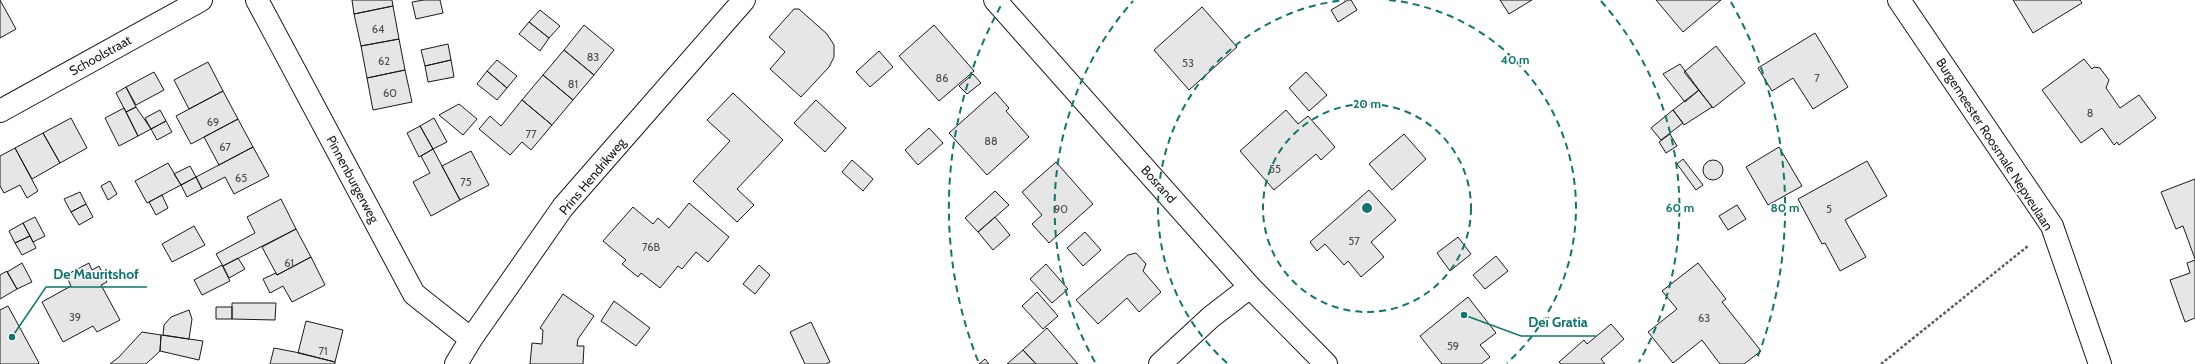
<svg xmlns="http://www.w3.org/2000/svg" width="2195" height="364" viewBox="0 0 2195 364" font-family="Cabin,sans-serif">
<style>
.building{fill:#e6e6e6;stroke:#1a1a1a}
.lines{fill:none;stroke-linecap:round;stroke-linejoin:round}
.minor-casing{stroke:#1a1a1a;stroke-width:24}
.path{stroke:#5f5f5f;stroke-width:2.5;stroke-dasharray:3 2;stroke-linecap:butt}
.minor{stroke:#fff;stroke-width:22}
.ring{fill:none;stroke:#0f766e;stroke-width:2;stroke-dasharray:7 5}
.labels{text-anchor:middle;dominant-baseline:central;stroke-width:3;stroke-linejoin:round;paint-order:stroke}
.number-label{font-size:11px;fill:#4d4d4d}
.street-label{font-size:13px;fill:#1a1a1a;stroke:#fff}
.centre{fill:#0f766e;stroke:#fff;stroke-width:2}
.ring-label{font-size:12px;text-anchor:middle;font-weight:bold;fill:#0f766e;stroke:#fff;stroke-width:3;stroke-linejoin:round;paint-order:stroke}
.leader{fill:none;stroke:#0f766e;stroke-width:1.5}
.callout-dot{fill:#0f766e;stroke:#fff;stroke-width:1.5}
.callout-label{font-size:14px;text-anchor:middle;font-weight:bold;fill:#0f766e;stroke:#fff;stroke-width:3;stroke-linejoin:round;paint-order:stroke}
</style>
<rect width="100%" height="100%" fill="#fff"/>
<path class="building" d="M0 0 16 29 0 38Z
M352 0H392L393 6 354 14Z
M424 0H440L443 13 416 19 412 2Z
M1348 0H1351L1357 10 1338 22 1331 10Z
M1500 0H1532L1509 14Z
M1656 0H1721L1683 32Z
M2013 0H2080L2082 3 2033 33Z
M393 6 399 39 361 46 354 14Z
M1202 7 1237 47 1189 90 1154 50Z
M794 9H799L827 34 834 45V57L829 67 801 97 770 69 785 52 769 37Z
M540 10 560 26 549 38 529 22Z
M529 22 549 38 540 51 519 34Z
M584 25 614 50 594 75 564 50Z
M934 25 974 71 939 101 899 56Z
M1815 33 1848 87 1813 109 1793 78 1772 91 1758 68Z
M399 39 405 70 367 78 361 46Z
M448 44 451 60 425 66 421 50Z
M1716 46 1745 83 1713 108 1684 72Z
M564 50 594 75 573 100 543 75Z
M879 51 893 67 870 87 856 72Z
M2084 59 2092 69 2094 67 2100 68 2109 80 2106 88 2120 108 2139 95 2156 118 2119 145 2117 142 2114 145 2102 128 2081 143 2042 90Z
M451 60 454 77 428 82 425 66Z
M497 60 517 76 507 88 487 71Z
M208 62 223 91 189 109 174 80Z
M1680 64 1699 90 1685 102 1663 74Z
M405 70 412 102 373 110 367 78Z
M487 71 507 88 497 100 477 84Z
M154 72 164 90 136 105 126 87Z
M1306 72 1327 95 1309 111 1289 88Z
M973 74 981 83 967 94 959 86Z
M543 75 573 100 552 125 522 100Z
M126 87 136 107 126 112 116 93Z
M1699 90 1712 107 1684 125 1673 110Z
M223 91 238 119 191 144 176 116Z
M995 92 1009 108 1006 111 1029 137 987 175 949 133Z
M733 93 783 140 737 189 754 205 737 222 693 181 730 141 707 120Z
M522 100 552 125 531 150 522 142 510 155 479 129 490 116 501 126Z
M816 100 846 128 825 152 794 123Z
M459 104 477 119 463 135 439 115Z
M136 107 151 129 138 136 126 112Z
M124 108 138 136 119 146 105 118Z
M160 110 166 121 151 129 145 118Z
M1286 110 1298 124 1308 116 1335 147 1321 160 1316 154 1274 190 1240 151Z
M1673 110 1683 123 1661 140 1651 128Z
M71 118 87 148 60 163 43 133Z
M434 118 447 142 433 149 420 126Z
M238 119 253 147 219 165 204 137Z
M166 121 172 132 157 140 151 129Z
M420 126 433 149 419 157 407 133Z
M929 128 943 143 918 165 905 150Z
M43 133 60 163 32 179 15 148Z
M1404 134 1426 159 1392 190 1369 164Z
M1670 134 1677 146 1666 153 1659 142Z
M253 147 269 176 234 194 225 177 202 189 196 177Z
M1779 147 1802 186 1768 205 1746 167Z
M15 148 38 191 27 198 20 185 4 193 0 186V156Z
M433 149 460 200 431 216 413 182 430 173 421 156Z
M471 151 489 185 460 200 442 166Z
M1683 159 1703 185 1696 190 1677 164Z
M852 160 873 179 863 191 842 172Z
M1703 170a10 10 0 1 1 20 0a10 10 0 1 1-20 0Z
M1867 161 1887 196 1845 220 1866 257 1840 271 1825 243 1822 244 1798 199Z
M1056 162 1093 204 1049 243 1032 224 1042 215 1022 192Z
M168 163 181 185 147 203 135 181Z
M190 166 196 177 181 185 174 174Z
M196 177 202 189 187 197 181 185Z
M2195 179V259L2183 226 2176 229 2161 192Z
M110 181 117 194 108 200 101 186Z
M1369 190 1396 220 1371 242 1384 257 1361 277 1348 261 1344 265 1325 244 1317 251 1310 242Z
M995 191 1009 205 978 232 965 218Z
M80 192 86 204 71 212 64 199Z
M162 195 168 208 156 215 149 202Z
M281 199 296 229 223 266 216 254 255 233 247 217Z
M689 203 729 237 708 262 696 252 682 269 678 266 660 288 641 273 638 277 622 264 626 260 603 241 633 207 653 224 658 218 669 228Z
M86 204 93 217 79 225 71 212Z
M1737 205 1746 219 1728 230 1719 216Z
M35 217 45 236 33 242 23 223Z
M995 217 1010 235 993 250 978 232Z
M23 223 30 236 15 243 9 231Z
M194 226 205 245 172 262 162 244Z
M296 229 311 257 277 275 262 247Z
M1085 232 1101 250 1083 266 1067 248Z
M30 236 36 248 22 255 15 243Z
M1458 237 1471 254 1450 271 1437 253Z
M1136 253 1146 264 1143 271 1161 292 1139 312 1127 298 1098 324 1076 300 1128 255Z
M1496 256 1508 271 1485 289 1473 275Z
M311 257 325 285 292 302 283 286 270 293 263 279 276 273 277 275Z
M238 258 245 269 229 278 223 266Z
M2195 260V318L2185 322 2170 280 2190 273 2187 263Z
M22 263 32 282 17 289 7 272Z
M89 263 92 270 99 266 107 282 101 285 120 320 97 332 93 326 63 342 42 302 71 286 66 275Z
M1698 263 1726 299 1722 302 1761 351 1744 364H1720L1702 340 1673 363 1648 332 1677 309 1662 291Z
M1046 264 1068 289 1052 303 1030 279Z
M222 265 230 281 202 295 194 280Z
M759 265 770 275 755 294 743 284Z
M7 271 17 289 0 299V275Z
M1037 292 1058 316 1043 329 1022 306Z
M563 294 594 316 578 339 577 346H584L583 364H530L532 343 542 344 543 330 540 328Z
M1468 297 1496 333 1480 345 1490 357 1481 364H1442L1420 336Z
M614 301 650 328 636 346 601 321Z
M232 303H276L275 320 232 319Z
M8 306 39 363 38 364H0V310Z
M216 307H232V319H216Z
M189 310 192 319 189 339 163 335 164 325 171 317Z
M306 321 343 330 335 362 298 353Z
M811 322 830 362 826 364H805L790 332Z
M1611 324 1624 339 1601 359 1605 364H1561L1559 362 1584 340 1587 344Z
M1047 328 1078 364H1036L1023 350Z
M142 332 161 335 160 351 146 364H110L119 357Z
M161 335 203 341 199 360 160 351Z
M274 348 300 353 335 362V364H270Z
M1023 350 1036 364H1007Z
M985 359 989 364H979Z"/>
<g class="lines">
<defs>
<path id="minor" d="M257 0 414 294 471 339
M995 0 1250 287 1326 364
M1899 0 2052 226 2100 364
M0 111 201 0
M456 364 471 339 563 207 744 0
M1160 364 1211 317 1250 287"/>
</defs>
<use href="#minor" class="minor-casing"/>
<path class="path" d="M1881 364 2028 246"/>
<use href="#minor" class="minor"/>
</g>
<g class="ring">
<circle cx="1367" cy="208" r="104"/>
<path d="M1227 363A209 209 0 0 1 1345 0M1389 0A209 209 0 0 1 1507 363"/>
<path d="M1095 362A313 313 0 0 1 1133 1M1601 1A313 313 0 0 1 1639 362"/>
<path d="M978 361A418 418 0 0 1 1003 2M1731 2A418 418 0 0 1 1756 361"/>
</g>
<g class="labels">
<g class="number-label">
<text x="378" y="29">64</text>
<text x="593" y="57">83</text>
<text x="384" y="61">62</text>
<text x="1188" y="63">53</text>
<text x="942" y="78">86</text>
<text x="1817" y="78">7</text>
<text x="573" y="84">81</text>
<text x="390" y="93">60</text>
<text x="2090" y="113">8</text>
<text x="213" y="122">69</text>
<text x="531" y="134">77</text>
<text x="991" y="141">88</text>
<text x="225" y="147">67</text>
<text x="1275" y="169">55</text>
<text x="241" y="178">65</text>
<text x="466" y="182">75</text>
<text x="1061" y="209">90</text>
<text x="1829" y="209">5</text>
<text x="1354" y="241">57</text>
<text x="651" y="247">76B</text>
<text x="289" y="263">61</text>
<text x="75" y="317">39</text>
<text x="1704" y="318">63</text>
<text x="1453" y="346">59</text>
<text x="323" y="351">71</text>
</g>
<g class="street-label">
<text transform="translate(100 55) rotate(-29)">Schoolstraat</text>
<text transform="translate(1995 144) rotate(57)">Burgemeester Roosmale Nepveulaan</text>
<text transform="translate(592 176) rotate(-50)">Prins Hendrikweg</text>
<text transform="translate(353 179) rotate(62)">Pinnenburgerweg</text>
<text transform="translate(1159 184) rotate(48)">Bosrand</text>
</g>
</g>
<circle cx="1367" cy="208" r="6" class="centre"/>
<g class="ring-label">
<text x="1515" y="64">40 m</text>
<text x="1367" y="108">20 m</text>
<text x="1680" y="212">60 m</text>
<text x="1785" y="212">80 m</text>
</g>
<path class="leader" d="M12 337L46 287H147M1464 315L1521 336H1596"/>
<g class="callout-dot">
<circle cx="12" cy="337" r="4"/>
<circle cx="1464" cy="315" r="4"/>
</g>
<g class="callout-label">
<text x="96" y="279">De Mauritshof</text>
<text x="1558" y="327">Deï Gratia</text>
</g>
</svg>
